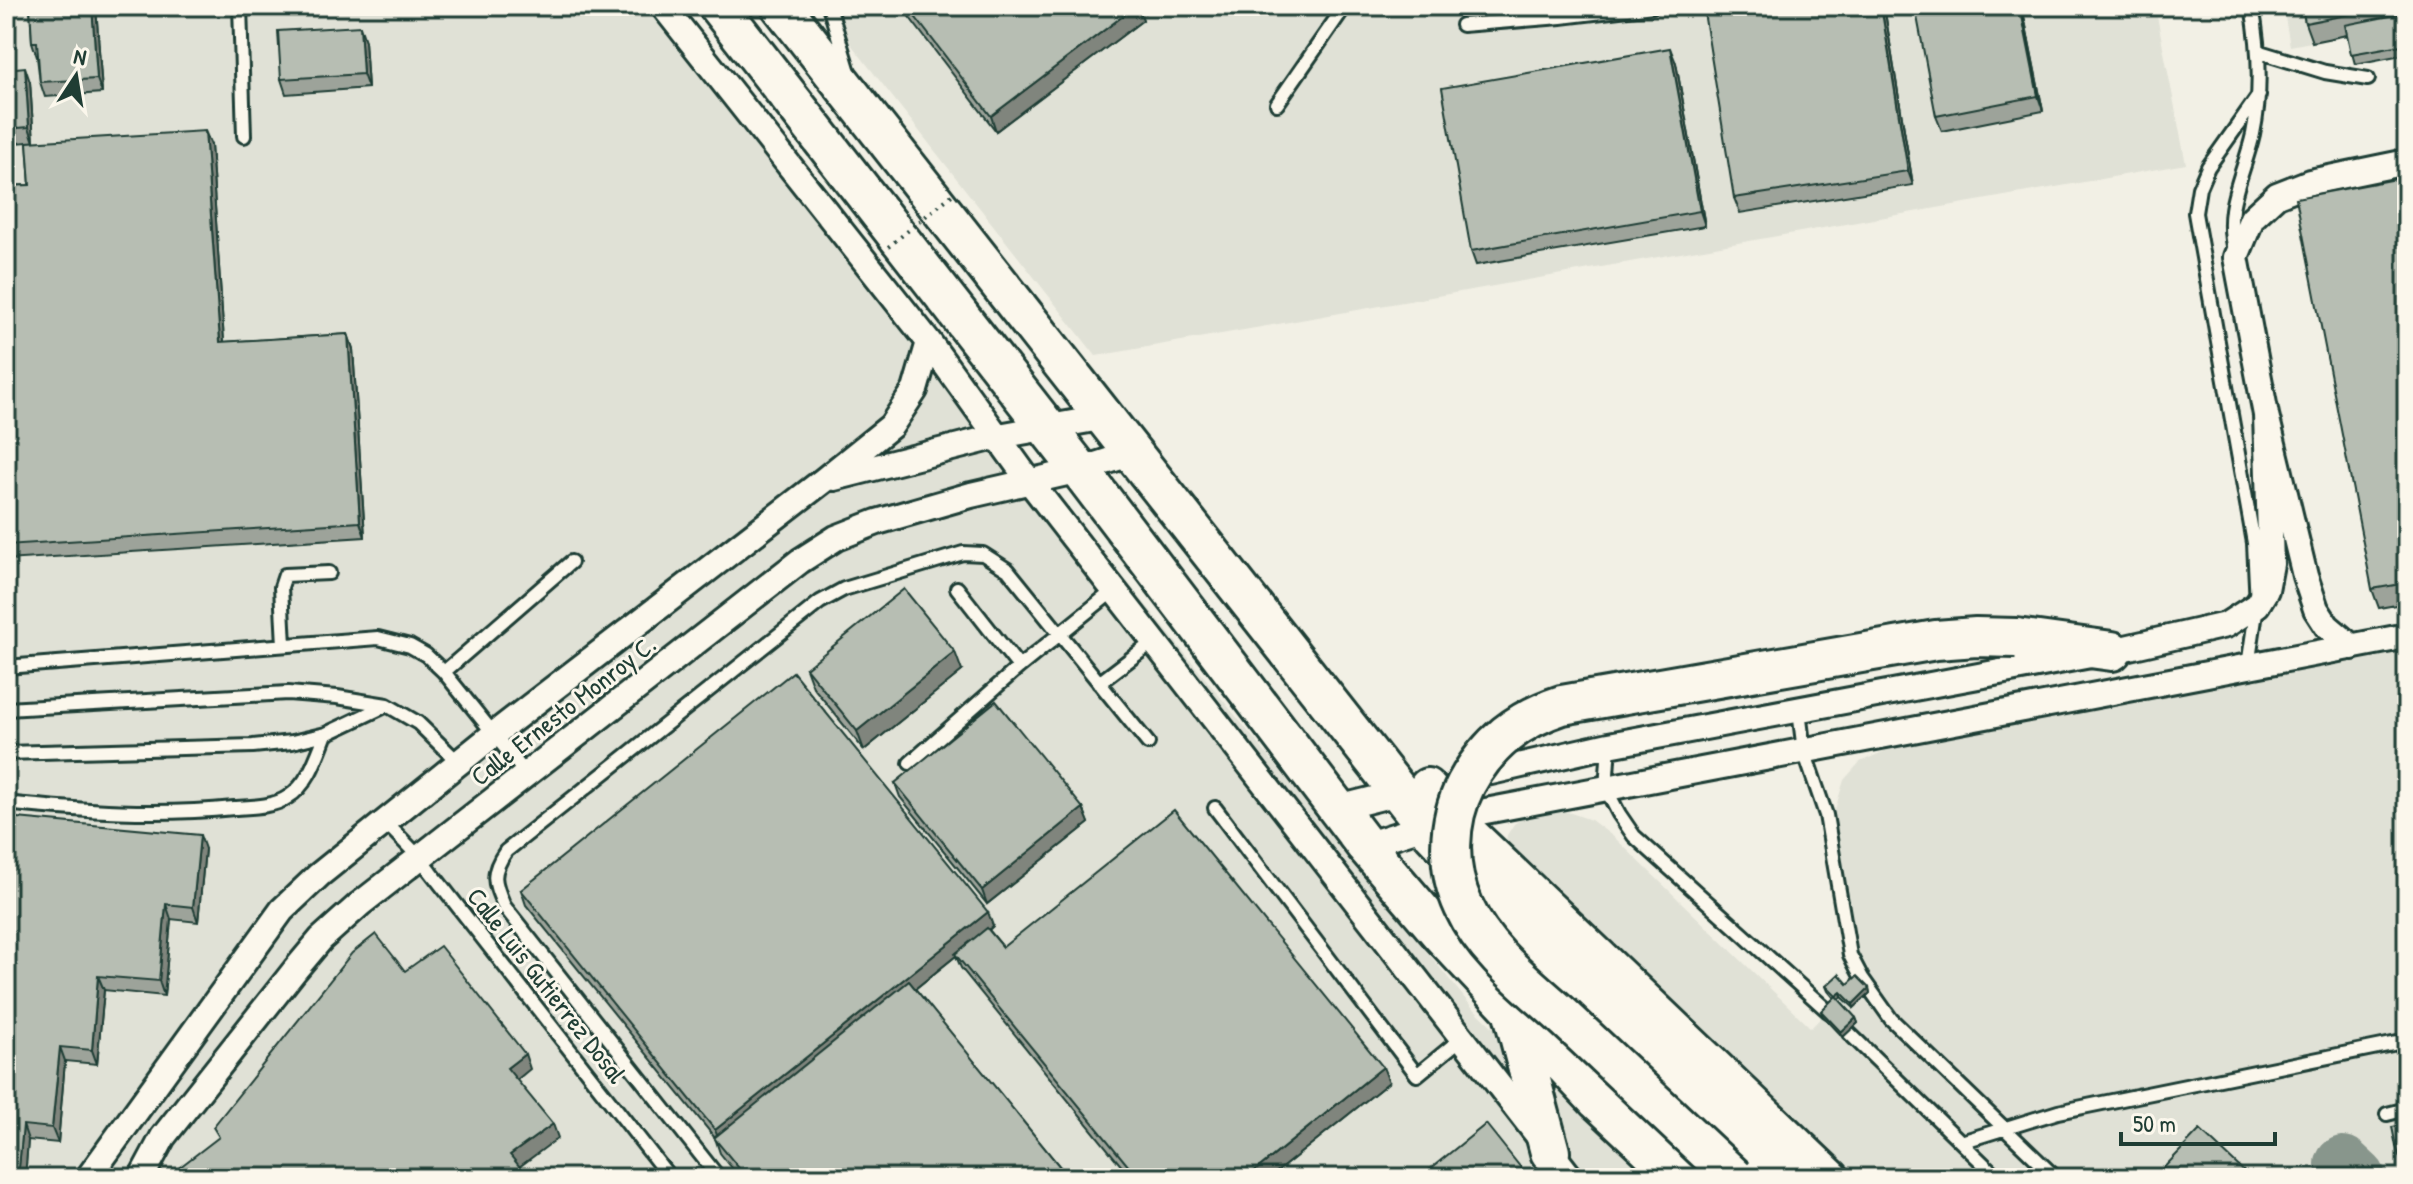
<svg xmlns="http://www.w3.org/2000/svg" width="2413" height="1184" viewBox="0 0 2413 1184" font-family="'Patrick Hand',sans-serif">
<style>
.built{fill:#e0e1d6}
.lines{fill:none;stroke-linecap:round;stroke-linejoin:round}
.taxiway{stroke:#88968c;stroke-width:56}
.lane-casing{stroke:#1f3d34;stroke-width:18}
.street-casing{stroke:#1f3d34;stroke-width:30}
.secondary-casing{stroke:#1f3d34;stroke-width:40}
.primary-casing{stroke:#1f3d34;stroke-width:44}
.lane{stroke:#fbf7ec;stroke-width:12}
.street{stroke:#fbf7ec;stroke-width:24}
.secondary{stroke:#fbf7ec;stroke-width:34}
.primary{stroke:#fbf7ec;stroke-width:38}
.primary-bridge-casing{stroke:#1f3d34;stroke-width:44;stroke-linecap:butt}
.path-bridge{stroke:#1f3d34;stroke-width:4;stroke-dasharray:2 6;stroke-linecap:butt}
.primary-bridge{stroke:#fbf7ec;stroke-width:38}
.wall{fill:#9da39a;stroke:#1f3d34;stroke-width:2}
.shaded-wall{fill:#80857d;stroke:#1f3d34;stroke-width:2}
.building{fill:#b7beb3;stroke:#1f3d34;stroke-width:2}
.labels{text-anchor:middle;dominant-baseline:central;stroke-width:6;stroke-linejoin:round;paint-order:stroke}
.street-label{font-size:26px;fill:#1f3d34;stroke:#fbf7ec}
</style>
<rect width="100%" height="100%" fill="#f2f0e5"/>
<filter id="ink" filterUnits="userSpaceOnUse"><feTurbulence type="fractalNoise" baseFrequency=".0125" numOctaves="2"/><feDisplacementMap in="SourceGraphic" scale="16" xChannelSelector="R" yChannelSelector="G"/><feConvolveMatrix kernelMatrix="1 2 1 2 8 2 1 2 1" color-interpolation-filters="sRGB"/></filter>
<g filter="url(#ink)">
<path class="built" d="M6 6H660L1471 1006 1650 1178H6Z
M821 6H2155L2186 164 1096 356Z
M2283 6H2407L2386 57 2355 64 2348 35 2290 46Z
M2407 650V1178H1845L1510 850 1506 843 1507 835 1514 824 1525 816 1546 811 1568 812 1591 820 1615 838 1811 1028 1837 1001 1828 991 1850 989 1870 972 1859 953 1834 813 1844 780 1860 762 1887 750Z"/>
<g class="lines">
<path class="taxiway" d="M2343 1164 2358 1178"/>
<defs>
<path id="lane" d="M240 6 244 136
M829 6 849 72
M1561 17 1653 6
M1462 25 1561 17 1559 6
M2260 52 2325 72 2368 79
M1277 104 1345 6
M2235 254C2222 208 2243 178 2253 134 2262 91 2260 50 2252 6
M957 588 1019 667
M284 645 281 587 285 575 329 573
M2248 666 2257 605 2254 543 2195 213 2199 188 2208 167 2259 95
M6 667 378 638 410 646 426 655 444 672 526 774
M444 672 571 562
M1099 683 1154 641
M6 709 288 693 337 697 387 705 418 723 459 763
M1799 711 1804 751 1826 815 1850 955 1862 978 1891 1019 2056 1178
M1609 745 1606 789 1619 814 1634 836 1828 1011
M6 753 253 746 292 742 326 734 387 705
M910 763 1019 667 1114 590
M6 803C82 811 158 816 234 808 251 807 274 807 288 797 309 784 317 756 326 734
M1215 808 1417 1075 1462 1038
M386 823 420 858 670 1178
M1848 1032 1998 1178
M2387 1114 2407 1109
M1961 1142 2058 1112 2407 1041
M719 1178 504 906C494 882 490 874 506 851L820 602 844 589 963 553 983 554 1008 570 1148 743"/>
<path id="street" d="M663 6 929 342 1030 482 1571 1178
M834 478 999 436 1106 417
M2352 647 2327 626 2316 609 2305 576 2266 415 2236 257 2252 218 2277 195 2310 182 2407 162
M1465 778 1609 745 2112 651 2226 625 2257 605 2266 590 2271 564 2266 415
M1338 808 1410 790
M1365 845 1454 817 2407 636
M88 1178 282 910 319 875 493 735 824 480 891 426 915 390 929 342
M141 1178 163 1137 295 970 321 939 360 904 800 561 836 538 877 522 971 495 1080 470 1133 453"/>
<path id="secondary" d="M1427 786 1469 832 1832 1178"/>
<path id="primary" d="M718 6 1080 470 1365 845 1440 933 1597 1100 1680 1178
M781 6 1425 825 1540 946 1784 1178
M2016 638 2112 651
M1513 1013 1550 1152"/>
</defs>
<use href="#lane" class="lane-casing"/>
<use href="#street" class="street-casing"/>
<use href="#secondary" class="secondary-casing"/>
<use href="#primary" class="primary-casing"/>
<use href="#lane" class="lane"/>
<use href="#street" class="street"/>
<use href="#secondary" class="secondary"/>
<use href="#primary" class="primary"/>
<defs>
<path id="primary-bridge" d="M1735 1178C1678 1125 1622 1072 1566 1019 1530 986 1485 953 1464 907 1446 869 1447 821 1466 784 1488 743 1519 719 1562 705L1936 640 1976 637 2016 638"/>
</defs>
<use href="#primary-bridge" class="primary-bridge-casing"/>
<path class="path-bridge" d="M882 252 953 194"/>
<use href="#primary-bridge" class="primary-bridge"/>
</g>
<path class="wall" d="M30 6H96L102 93 45 97 40 82 37 57 32 42Z
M901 6H1138L1143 20 996 131Z
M1884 6 1913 185 1740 213 1734 198Z
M2022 6 2043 111 1942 131 1936 116Z
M2302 6H2407V54L2355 64 2347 35 2312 42 2305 23Z
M365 41 368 88 286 94 281 79Z
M1676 63 1705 226 1476 265 1471 251Z
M6 69 30 82 34 142 211 145 224 342 348 334 353 349 365 537 6 560V186L30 185 27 142 6 144Z
M2407 177V603L2379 608 2372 589Z
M806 668 962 671 864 750 813 687Z
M895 783 1083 808 1089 823 987 904 900 797Z
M6 817 205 849 198 922 171 919 164 996 104 990 97 1064 65 1061 58 1143 28 1140 25 1178Z
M521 890 993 926 989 930 1003 947 1389 1082 1269 1178H1131L961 968 956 956 915 989 1069 1178H740L720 1153 715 1138 526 905Z
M1848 984 1869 988 1870 993 1854 1008 1842 997 1839 1000 1856 1018 1858 1023 1843 1037 1823 1016 1821 1011 1834 998 1828 991 1826 986Z
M2407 1124V1159L2401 1161 2396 1146Z"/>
<path class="shaded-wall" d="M92 6H96L102 93 97 79Z
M1136 6H1138L1143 20 996 131 991 116Z
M1142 6H1155L1145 13Z
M1881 6H1884L1913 185 1908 171Z
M2020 6H2022L2043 111 2038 96Z
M360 26 365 41 368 88 363 74Z
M1670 48 1676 63 1705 226 1700 211Z
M25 67 30 82 34 142 29 127Z
M205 131 211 145 225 357 220 342Z
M348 334 353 349 365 537 360 522Z
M955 652 962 671 864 750 857 731Z
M1083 808 1089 823 987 904 982 890Z
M200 835 205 849 198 922 193 907Z
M166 904 171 919 164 996 159 981Z
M988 912 993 926 721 1145 715 1130Z
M98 976 104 990 97 1064 92 1050Z
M1869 988 1870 993 1854 1008 1853 1004Z
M1841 992 1842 997 1837 1001 1836 996Z
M1856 1018 1858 1023 1843 1037 1841 1032Z
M60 1047 65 1061 58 1143 52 1128Z
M525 1054 530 1069 513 1083 507 1068Z
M1383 1067 1389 1082 1269 1178H1246Z
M553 1124 558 1138 515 1170 510 1155Z
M23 1125 28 1140 25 1178H18Z"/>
<path class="building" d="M30 6H92L97 79 40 82 37 42H32Z
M907 6H1136L991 116Z
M1703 6H1881L1908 171 1734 198Z
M1915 6H2020L2038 96 1936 116Z
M2302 6H2392L2305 23Z
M2405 13 2407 27V44L2351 54 2345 25Z
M360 26 363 74 281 79 278 31Z
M1670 48 1700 211 1471 251 1442 88Z
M25 67 29 127 6 129V69Z
M205 131 220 342 348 334 360 522 6 545V186L30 185 27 142Z
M2407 177V583L2372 589 2296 198Z
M904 589 955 652 857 731 806 668Z
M793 672 988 912 715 1130 521 890Z
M996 701 1083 808 982 890 895 783Z
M1174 810 1383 1067 1246 1178H1138L955 954 987 928 1003 947Z
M6 817 200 835 193 907 166 904 159 981 98 976 92 1050 60 1047 52 1128 23 1125 18 1178H6Z
M376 934 405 971 440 946 525 1054 507 1068 553 1124 510 1155 529 1178H168L167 1177 219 1137 213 1127 352 953Z
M1839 974 1848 984 1857 976 1869 988 1853 1004 1841 992 1836 996 1826 986Z
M909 981 1069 1178H747L714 1138Z
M1836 996 1856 1018 1841 1032 1821 1011Z
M1486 1124 1529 1178H1419Z
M2407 1124V1144L2396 1146 2392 1127Z
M2200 1130 2251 1178H2154Z"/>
</g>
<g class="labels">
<g class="street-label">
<text transform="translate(563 710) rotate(-38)">Calle Ernesto Monroy C.</text>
<text transform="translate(547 985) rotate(52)">Calle Luis Gutierrez Dosal</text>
</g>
</g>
<rect width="2413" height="1184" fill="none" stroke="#fbf7ec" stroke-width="32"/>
<rect x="16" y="16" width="2381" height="1152" fill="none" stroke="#1f3d34" stroke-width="3" filter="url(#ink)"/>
<g transform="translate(76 76) rotate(12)" stroke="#fbf7ec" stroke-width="6" paint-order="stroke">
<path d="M0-6L14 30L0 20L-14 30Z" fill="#1f3d34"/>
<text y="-12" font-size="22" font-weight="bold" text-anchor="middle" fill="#1f3d34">N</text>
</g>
<path d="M2121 1132v12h154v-12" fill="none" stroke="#1f3d34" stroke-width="4"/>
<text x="2133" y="1132" font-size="24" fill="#1f3d34" stroke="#fbf7ec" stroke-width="6" paint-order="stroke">50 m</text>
</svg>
